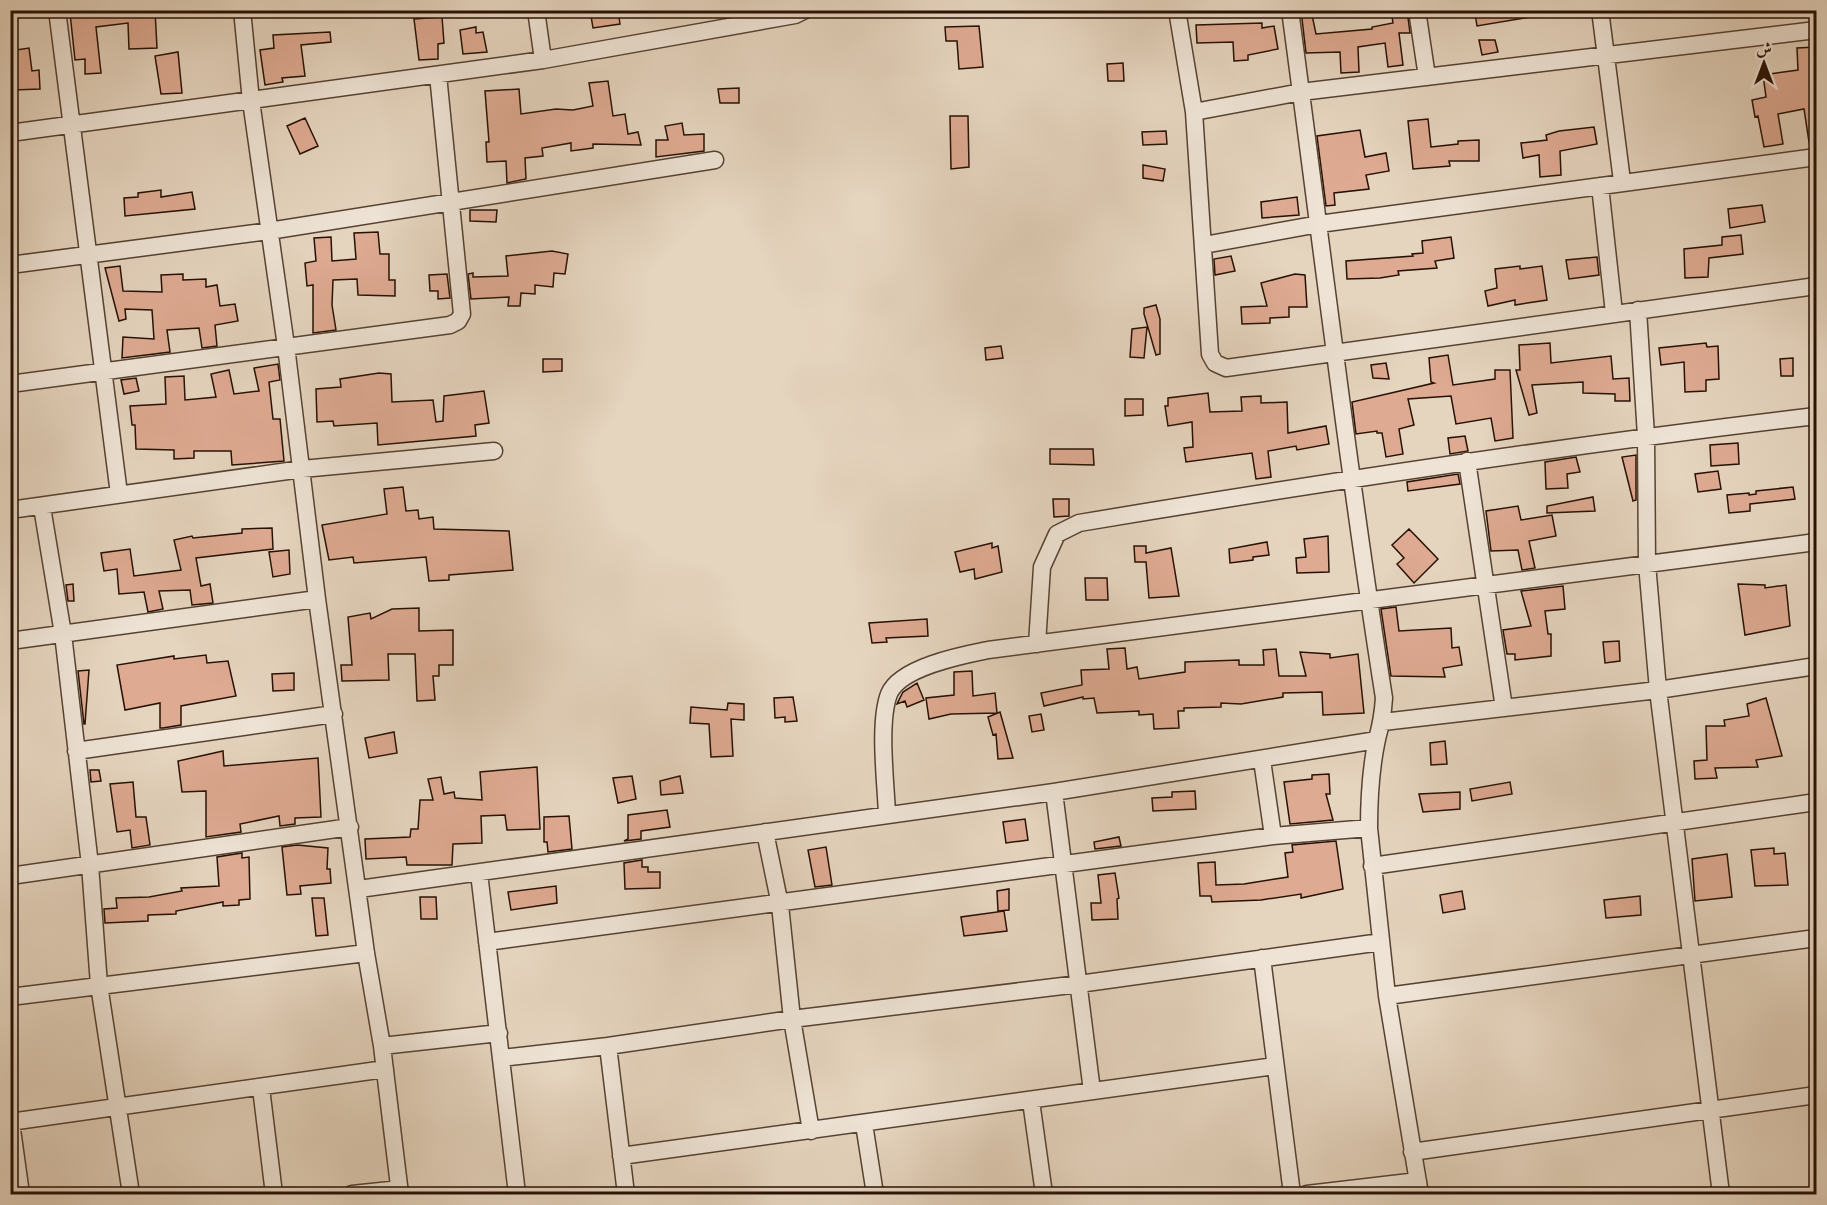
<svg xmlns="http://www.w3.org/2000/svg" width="1827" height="1205" viewBox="0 0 1827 1205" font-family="'IM FELL Double Pica',Amiri,serif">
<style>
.building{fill:#deaa92;stroke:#271104;stroke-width:1.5}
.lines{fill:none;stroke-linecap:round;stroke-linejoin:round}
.minor-casing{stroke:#564232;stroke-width:19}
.minor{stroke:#eee3d5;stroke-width:16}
</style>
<rect width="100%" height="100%" fill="#e5d4be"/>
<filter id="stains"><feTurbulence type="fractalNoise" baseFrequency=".00333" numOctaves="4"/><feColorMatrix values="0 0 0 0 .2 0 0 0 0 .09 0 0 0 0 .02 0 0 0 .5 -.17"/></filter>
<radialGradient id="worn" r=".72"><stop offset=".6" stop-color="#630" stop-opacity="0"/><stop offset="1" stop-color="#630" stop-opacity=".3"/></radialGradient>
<path class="building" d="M105 10H155L157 48 129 49 128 23 96 27 101 73 85 74V59L75 60 70 13Z
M590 10H618L620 24 593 28Z
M1301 10H1311L1316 34 1372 29V27L1393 23 1391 10H1407L1410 33H1399L1403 65 1388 67 1385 43 1358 47 1359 72 1341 73 1340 52 1306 53Z
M1497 10H1530V17L1477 26 1475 13Z
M442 17 444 43 438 44V59L419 60 414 19Z
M1262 23V28L1274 26 1278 49 1248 55V60L1234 61 1233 42 1197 43 1196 25Z
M979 26 983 67 959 69 957 41H946L945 27Z
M476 27V33L483 32 487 52 463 54 460 30Z
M330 32 331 42 301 45 305 76 282 78 283 82 265 85 260 50 274 48 273 35Z
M1479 40H1495L1498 52 1482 55Z
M1816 47V141L1809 142 1804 109 1778 114 1783 144 1764 147 1758 116 1755 117 1752 100 1766 97 1763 75 1798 70 1797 48Z
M29 48 32 71 39 70 40 89 13 90 10 51Z
M178 52 182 93 161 94 155 56Z
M1123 63 1124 81H1108L1107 64Z
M608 81 613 116 625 114 628 134 638 132 641 145 593 144V148L571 151V143L542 148 543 156 525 158 526 179 507 183 506 161 487 162 486 142H489L485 91 519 89 521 114 556 109 573 110 593 106 589 83Z
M739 88V103H720L718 89Z
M950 116H968L969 167 951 169Z
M305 118 318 146 300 154 287 126Z
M1428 119 1431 147 1458 144V141L1479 140V161H1449L1450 166 1413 169 1408 121Z
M682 123 684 135 704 134V151L656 157V140H668L665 126Z
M1594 127 1597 144 1560 151 1561 175 1540 177 1539 155 1523 158 1521 143 1547 140 1546 135 1559 131Z
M1360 130 1365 157 1386 153 1389 171 1366 175 1369 189 1334 193 1335 205 1326 206 1317 136Z
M1166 131 1167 144 1143 145 1142 132Z
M1143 165 1165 169 1163 181 1143 178Z
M161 190V197L192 192 195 209 125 216 124 198 138 197V193Z
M1297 197 1299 215 1262 218 1261 202Z
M1762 205 1765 222 1730 228 1728 209Z
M470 210H497L496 222 470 221Z
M378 232 380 254H389V280H395V296L358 295 357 279 333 280 332 305 336 330 313 333V285L307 286 305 263 316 261 314 238 331 237 332 261 356 259 354 233Z
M1741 235 1743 254 1709 258 1708 277 1685 278 1684 249 1722 245V237Z
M1451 237 1454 258 1435 261 1437 268 1398 271 1399 275 1380 278 1347 279 1346 261 1413 256 1412 254 1423 253 1422 241Z
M552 251 568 254 565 274 554 273 553 287 535 285V294L521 293 520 306H508L509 297 471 299 468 274 473 273V277L508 276 506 256Z
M1231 256 1235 271 1215 275 1214 259Z
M1597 257 1599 275 1569 279 1566 260Z
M120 266 123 291 162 292 161 275 183 274V280L206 279V287L217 285 220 306 235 304 238 321 215 325 217 346 202 348 199 328 167 330 170 352 122 358 123 337 154 339 152 310 125 309 126 319 119 321 105 268Z
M1520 266V269L1542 266 1547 300 1515 305V300L1488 306 1485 291 1497 288 1495 269Z
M447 274 450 298 438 299V291H430L429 275Z
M1295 274 1305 275 1307 307H1289V317L1270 318V323L1242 324 1241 307 1267 306 1261 283Z
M1156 305 1160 319V354L1156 355 1144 314V308Z
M1147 327 1144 358 1130 357 1132 329Z
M1550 343 1551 363 1611 356 1613 379 1629 378 1630 401H1615V394L1583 393V382L1532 385 1537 413 1529 415 1516 370H1520L1519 345Z
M1706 343 1707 347 1718 346 1719 379 1706 380V391L1685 392 1684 362 1661 365 1659 348Z
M1001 346 1003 358 986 360 985 348Z
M1448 355 1453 385 1495 379V370H1510L1513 438 1495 441 1491 418 1456 424 1451 396 1408 399 1414 425 1399 429 1403 454 1386 457 1382 433H1377V431L1356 434 1352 402 1434 383 1431 382 1429 358Z
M1793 358V376H1781L1780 359Z
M543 359H562V371L543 372Z
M1386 363 1389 379 1373 378 1371 365Z
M278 364 280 380 269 382 273 419H280L284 461 232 465 231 451H194V458L174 459V450L136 449 135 425H132L130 406 166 404 165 377 184 376 185 400 216 397 211 374 229 370 234 394 259 391 254 368Z
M379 373 391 374 392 402 433 400 436 422 443 421 444 396 484 391 489 423 475 425 476 436 378 445 377 423 334 426 333 421 317 422 316 389 341 387 340 379Z
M136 378 139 391 124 394 121 380Z
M1208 393 1210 412 1242 411 1241 397 1261 396V403L1287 402 1288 433 1326 426 1329 444 1297 450 1296 446 1268 451 1271 477 1256 479 1252 453 1186 462 1184 448 1193 447 1192 422 1168 426 1165 406H1168V398Z
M1125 399H1143V415L1125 416Z
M1465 436 1468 451 1450 454 1448 438Z
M1738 443 1739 464 1711 466 1710 445Z
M1050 449H1093L1094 465 1050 464Z
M1636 455V500L1633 501 1622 457Z
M1576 457 1580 472 1567 474 1568 488 1546 489 1545 462Z
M1718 471 1721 489 1698 492 1695 474Z
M1458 474 1460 484 1408 491 1407 482Z
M403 487 406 511 418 510 419 519 433 517 434 529 509 531 513 570 449 575V580L429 581 426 557 354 563 353 557 329 560 322 525 387 514 384 489Z
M1793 487 1795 499 1750 504V511L1729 513 1727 495 1749 493V495L1756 494V491Z
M1593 497 1595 511 1547 513V506Z
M1053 499H1069V516L1054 517Z
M1518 506 1521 520 1552 515 1556 536 1529 541 1535 568 1522 570 1518 550 1491 551 1486 511Z
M272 528 273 549 196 558 201 586 210 584 213 603 192 605 190 590 159 591 163 609 148 612 144 592 119 594 117 569 104 571 101 553 130 549 134 576 181 570 174 540 192 536 193 538 242 533V529Z
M1409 529 1438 559 1414 583 1397 564 1404 558 1392 545Z
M1328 536 1329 572 1297 573 1296 558 1306 557 1304 539Z
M1267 542 1269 555 1253 557V560L1230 563 1229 549Z
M992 543V548L998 546 1002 572 975 579 974 569 960 572 955 552Z
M1134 546H1146V553L1171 548 1179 596 1149 598 1146 562H1135Z
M289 550 290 574 273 577 269 552Z
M1085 578H1107L1108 600H1086Z
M73 584 74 601H68L66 585Z
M1738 584 1765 585V588L1786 585 1790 626 1745 635Z
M1563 586 1565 609 1545 611 1548 634H1551V656L1515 660V654H1507L1503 630 1531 626 1521 591Z
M1396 607 1399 631 1451 628 1452 648 1459 647 1462 665 1443 668 1445 677 1391 676 1381 609Z
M419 608V631L453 630V665H439V676H433L435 700 417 701 415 654H388L389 680 342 681 341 665H352L348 617 370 613 371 619 392 609Z
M927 619 928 636 886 638 887 642 872 643 869 623Z
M1619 641 1620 661 1605 663 1603 642Z
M1125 648 1127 669 1137 667 1139 679 1185 672V662L1239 660V665H1264L1263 650 1276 649 1279 676H1306L1300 652 1330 654V658L1358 654 1364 713 1323 715 1322 692 1283 693V697L1241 704 1221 703V707L1184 708V711H1178L1179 728 1154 729 1153 714 1139 715V711L1097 713 1094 698 1083 699V697L1044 706 1041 693 1082 685 1081 670 1109 669 1107 649Z
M206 655 207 663 228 661 236 696 181 706V725L163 728H160V703L125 710 117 665 174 656V659Z
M89 670 85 724H84L78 671Z
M972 671 973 696 995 693 997 713 951 714 929 719 926 698 954 695V672Z
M294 673V690L273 691 272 674Z
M917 683 924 700 907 707 905 701 897 704 903 692Z
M793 697 797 721 785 722V717L775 718 774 698Z
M1766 698 1782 756 1756 760 1758 767 1715 768 1717 778 1695 779 1694 761 1707 760 1706 726H1725L1724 720 1749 716 1747 704Z
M728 703 744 704V720L731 719 733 756 711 757 709 724 690 723 691 707 727 710Z
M1000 712 1013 758 998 759 996 734 993 735 988 717Z
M1041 714 1044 730 1032 732 1029 716Z
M394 732 397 753 369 758 365 738Z
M1445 741 1447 764 1431 765 1430 743Z
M223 751 224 766 318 758 321 817 295 818V824L280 826 279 816 240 824 241 832 206 837V791L182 792 178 761Z
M537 767 540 829 507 830 505 815 481 816 482 843 453 844 452 865H407L406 857 366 859 365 839 410 837 411 829H418L420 800H433L428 779 441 777 444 794 454 792 455 798 482 800 480 772Z
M90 770H99L101 781 91 782Z
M1329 774 1330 794H1326L1333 820 1290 824 1284 782 1312 779V775Z
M632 776 636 799 618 803 613 778Z
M680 776 683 793 661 795 660 781Z
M133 782 136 817H146L150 845 132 848 130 830 117 832 110 784Z
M1510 782 1512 794 1472 801 1470 789Z
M1195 791 1196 809 1153 811 1152 798 1172 797V792Z
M1460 792V809L1423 812 1419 794Z
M667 810 670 827 641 831V839L624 841 628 839V815Z
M569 816 572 849 548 852 547 842H544V817Z
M1025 819 1028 840 1006 843 1003 822Z
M1119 837 1121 846 1095 849 1094 842Z
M1336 841 1343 889 1301 898V894L1261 900 1212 902 1211 896H1200L1198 863 1215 862 1216 885 1244 884 1288 877 1285 853 1293 852 1292 845Z
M297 845 328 848 327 869H330L331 883 300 886 301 894 287 895 282 847Z
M826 847 832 885 815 887 808 850Z
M1774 848V854L1785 853 1788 885 1755 886 1751 850Z
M242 853V858L249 857 250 899 239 900V905L223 906V902L176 911V914L148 915V921L105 923 104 909 117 908 116 898 149 897 182 891 181 888 219 886 217 857Z
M1727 854 1732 897 1695 901 1692 859Z
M642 860V867H648V872H660V888L625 889 624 863Z
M1115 873 1119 898 1117 899 1118 919 1092 920 1091 903H1101L1098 875Z
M556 886 557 903 511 910 508 892Z
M1009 889V910L998 911 997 891Z
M1462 891 1465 909 1443 913 1440 895Z
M1640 896 1641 915 1606 918 1604 900Z
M420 897H436L437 919H421Z
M312 898H324L328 935 316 936Z
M1004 911 1007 931 964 936 961 917Z"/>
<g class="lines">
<defs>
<path id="minor" d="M57 10 119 494
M242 10 251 101 286 346 317 599 366 953 382 1046 400 1194
M536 10 543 60
M1177 10 1194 112 1210 354 1215 363 1226 368 1816 286
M1290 10C1321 240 1348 469 1384 698 1383 713 1381 725 1377 739 1371 767 1369 800 1369 828L1387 996 1420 1194
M1417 10 1427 77
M1600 10 1622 181
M1194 112 1301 92 1816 30
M10 133 543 60 795 15 805 10
M1600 186 1614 313
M1204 245 1319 224 1816 157
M10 265 269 231 715 160
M1638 310 1646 436 1647 564 1658 690 1721 1194
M10 384 450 325 458 321 462 314 438 75
M1467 461 1504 708
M42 507 63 634 90 865 99 985 131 1194
M10 510 302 469 494 451
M10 641 317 599
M1037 644 1042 567 1057 534 1079 523C1324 482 1569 445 1816 416
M1383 722 1658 690 1816 666
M76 751 334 714
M1262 760 1273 836
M1054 792 1092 1091
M887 815C886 784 878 723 889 694 900 667 963 655 988 650L1816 542
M765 832 780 905 792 1019 811 1131
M1372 866 1816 802
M479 873 517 1194
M10 876 350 827
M359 889 1054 792 1377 740
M487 942 1273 836 1369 828
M1262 958 1292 1194
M1387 996 1816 938
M10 997 366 953
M382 1046 499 1033
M608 1046 626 1194
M501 1058 608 1046 792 1019 1079 984 1381 942
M261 1088 274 1194
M1031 1101 1044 1194
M10 1122 385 1069
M11 1122 21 1194
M864 1124 875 1194
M1412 1152 1816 1095
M621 1156 1275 1066
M352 1194 400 1189
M1307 1194 1418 1181"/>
</defs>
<use href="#minor" class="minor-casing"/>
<use href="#minor" class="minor"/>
</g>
<rect width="1827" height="1205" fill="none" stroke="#e5d4be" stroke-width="36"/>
<rect x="12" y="12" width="1803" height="1181" fill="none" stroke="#271104" stroke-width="3"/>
<rect x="18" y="18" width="1791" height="1169" fill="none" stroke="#271104" stroke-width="1.5"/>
<g transform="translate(1764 63)" stroke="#eee3d5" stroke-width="4.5" paint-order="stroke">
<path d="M0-4.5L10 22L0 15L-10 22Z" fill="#271104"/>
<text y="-9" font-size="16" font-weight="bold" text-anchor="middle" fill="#271104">ش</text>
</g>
<rect width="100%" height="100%" filter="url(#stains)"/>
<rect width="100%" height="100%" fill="url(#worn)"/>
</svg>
